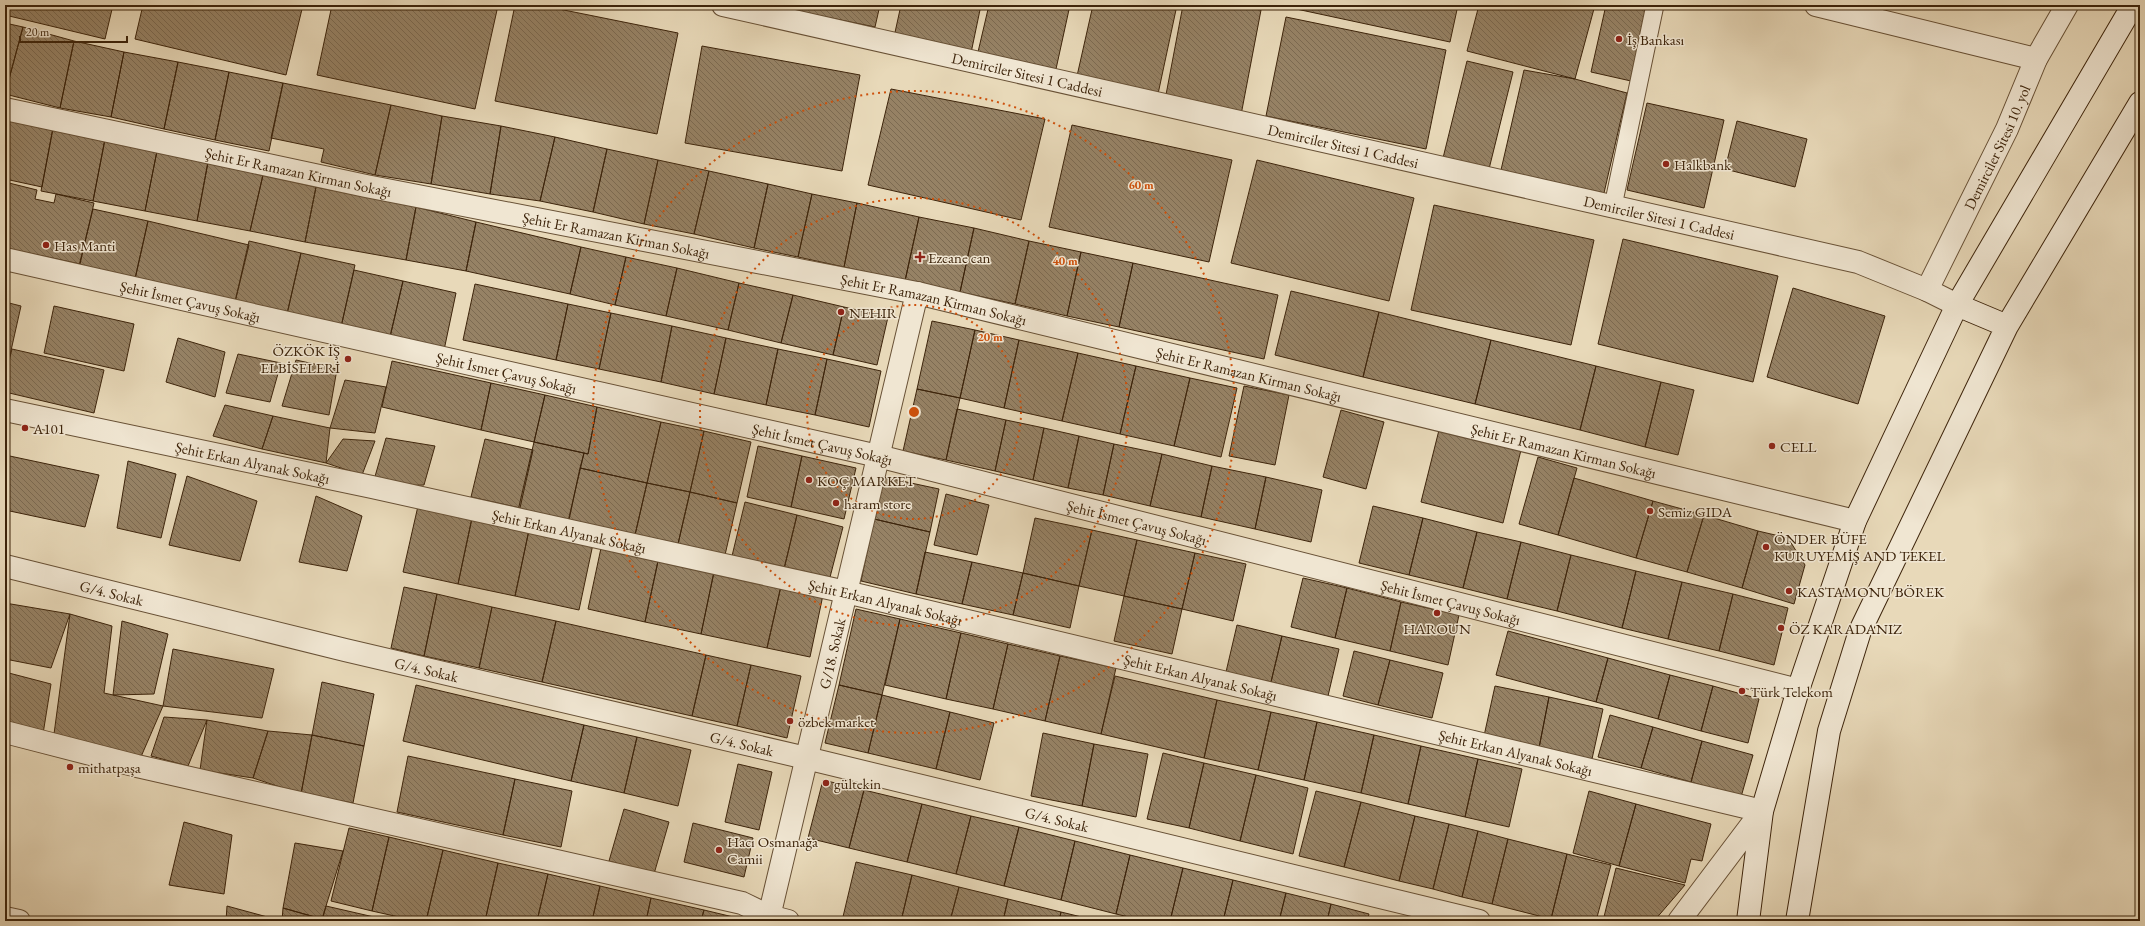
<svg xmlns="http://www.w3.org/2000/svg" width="2145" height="926" viewBox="0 0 2145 926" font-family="'EB Garamond',serif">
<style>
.building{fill:url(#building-back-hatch);stroke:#3d240b}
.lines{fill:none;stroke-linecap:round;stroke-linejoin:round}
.lane-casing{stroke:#685136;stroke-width:19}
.street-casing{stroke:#685136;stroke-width:24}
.secondary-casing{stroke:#3d240b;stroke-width:24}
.lane{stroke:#f0e6d2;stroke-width:17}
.street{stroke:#f0e6d2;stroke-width:22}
.secondary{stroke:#f0e6d2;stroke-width:22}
.ring{fill:none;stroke:#ce510c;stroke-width:2;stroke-dasharray:2 4}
.poi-dot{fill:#8f2418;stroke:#f0e6d2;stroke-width:1.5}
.labels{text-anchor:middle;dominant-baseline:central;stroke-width:3;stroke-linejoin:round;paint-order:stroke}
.poi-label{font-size:15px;fill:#3d240b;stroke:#f0e6d2;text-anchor:start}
.street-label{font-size:15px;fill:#3d240b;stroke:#f0e6d2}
.centre{fill:#ce510c;stroke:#f0e6d2;stroke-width:2}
.ring-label{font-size:12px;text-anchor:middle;font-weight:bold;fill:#ce510c;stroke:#f0e6d2;stroke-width:3;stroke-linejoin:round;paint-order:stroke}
</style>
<defs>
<pattern id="building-back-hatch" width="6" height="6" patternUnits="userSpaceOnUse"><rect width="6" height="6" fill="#968265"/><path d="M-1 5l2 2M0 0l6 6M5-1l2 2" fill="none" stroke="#7c6a51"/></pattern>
</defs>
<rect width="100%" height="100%" fill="#e8d9b9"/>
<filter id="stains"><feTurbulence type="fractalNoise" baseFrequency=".005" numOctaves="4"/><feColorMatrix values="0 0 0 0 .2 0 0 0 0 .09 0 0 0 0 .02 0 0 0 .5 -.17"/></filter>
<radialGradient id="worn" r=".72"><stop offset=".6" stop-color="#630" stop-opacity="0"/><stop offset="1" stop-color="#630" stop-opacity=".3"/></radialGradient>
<path class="building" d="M5 5H113L105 39 5 15Z
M143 5H303L286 75 135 39Z
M332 5H474L497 10 475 109 317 75Z
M515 5H539L678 33 657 134 495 101Z
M767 5H880L875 27Z
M901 5H981L971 53 894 37Z
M989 5H1070L1056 69 978 52Z
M1093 5H1177L1158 94 1077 76Z
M1183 5H1233L1261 10 1241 115 1165 100Z
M1288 5H1458L1450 42 1287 7Z
M1479 5H1595L1575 79 1467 51Z
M1606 5H1647L1631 81 1591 72Z
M1286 17 1446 50 1426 149 1266 116Z
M5 23 23 27 5 94Z
M23 27 74 41 60 108 5 94Z
M74 41 124 52 111 117 60 108Z
M702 46 860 75 842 171 685 143Z
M124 52 178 62 164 129 111 117Z
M1467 61 1513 72 1489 169 1443 158Z
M178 62 229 72 215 140 164 129Z
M1524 70 1575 79 1627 93 1604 193 1501 170Z
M229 72 283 83 269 151 215 140Z
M283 83 391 105 375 175 321 162 324 149 271 138Z
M891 89 1045 119 1021 220 868 185Z
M1647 103 1724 120 1704 208 1627 190Z
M391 105 442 116 431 184 375 175Z
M442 116 501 126 490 194 431 184Z
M5 119 53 128 42 187 5 179Z
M1737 121 1807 139 1795 187 1725 169Z
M1072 125 1232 160 1209 262 1049 227Z
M501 126 555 137 540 201 490 194Z
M53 128 105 139 93 201 41 191Z
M555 137 607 149 593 212 540 201Z
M105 139 157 151 145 211 93 201Z
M607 149 658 160 644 224 593 212Z
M157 151 208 162 197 221 145 211Z
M658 160 709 171 694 234 644 224Z
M1257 160 1414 198 1389 301 1231 263Z
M208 162 263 175 250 231 197 221Z
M709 171 768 184 754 248 694 234Z
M263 175 316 187 305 242 250 231Z
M5 182 37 190 35 199 54 203 56 194 94 203 80 264 5 248Z
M768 184 812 194 798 257 754 248Z
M316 187 416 207 406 260 305 242Z
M812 194 857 203 844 267 798 257Z
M857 203 919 217 905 281 844 267Z
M1434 205 1594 240 1571 345 1411 310Z
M416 207 476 222 466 271 406 260Z
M93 209 148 221 135 279 79 266Z
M919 217 974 228 960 292 905 281Z
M148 221 249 245 235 302 135 279Z
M476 222 581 247 570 294 466 271Z
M974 228 1029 241 1015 304 960 292Z
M1623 239 1778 276 1753 382 1598 344Z
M249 241 301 253 287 314 235 302Z
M1029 241 1081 252 1067 316 1015 304Z
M581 247 626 257 615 305 570 294Z
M1081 252 1133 263 1119 327 1067 316Z
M301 253 355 265 341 327 287 314Z
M626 257 677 268 666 316 615 305Z
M1133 263 1278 295 1264 359 1119 327Z
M677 268 739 283 728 330 666 316Z
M354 270 403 281 390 337 341 327Z
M403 281 456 293 443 355 390 337Z
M739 283 793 295 781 343 728 330Z
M475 284 568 304 556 360 463 340Z
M1793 288 1885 316 1858 404 1767 377Z
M1291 291 1379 312 1363 377 1275 355Z
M793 295 844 307 833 355 781 343Z
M5 302 21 306 8 364H5Z
M568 304 611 313 599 369 556 360Z
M54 306 134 324 124 371 44 353Z
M844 307 888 317 877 365 833 355Z
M1379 312 1491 340 1475 404 1363 377Z
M611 313 672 326 661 382 599 369Z
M932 321 975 330 960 398 917 389Z
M672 326 726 338 714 394 661 382Z
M975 330 1019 340 1004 408 960 398Z
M178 338 225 352 215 397 166 382Z
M726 338 778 349 766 405 714 394Z
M1019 340 1078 353 1062 421 1004 408Z
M1491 340 1596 366 1580 430 1475 404Z
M12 349 104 370 94 413 5 392V377Z
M778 349 827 359 815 415 766 405Z
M1078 353 1136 366 1120 434 1062 421Z
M238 354 281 363 270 402 226 393Z
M827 359 881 371 869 427 815 415Z
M296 360 337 369 329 415 282 406Z
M392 361 491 383 481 430 382 407Z
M1136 366 1190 378 1174 446 1120 434Z
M1596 366 1661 382 1645 447 1580 430Z
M1190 378 1237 388 1221 457 1174 446Z
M345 380 386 387 375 433 330 428Z
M1661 382 1694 390 1678 455 1645 447Z
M491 383 545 395 534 442 481 430Z
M1244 386 1289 395 1275 465 1229 456Z
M917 389 960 398 946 460 903 451Z
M545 395 597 407 588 454 534 442Z
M225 405 273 416 262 449 213 436Z
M597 407 661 422 647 483 580 468 584 453 588 454Z
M957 409 1006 420 995 471 946 460Z
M1341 410 1384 422 1366 489 1323 477Z
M273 416 330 428 326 463 262 449Z
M1006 420 1044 428 1033 480 995 471Z
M661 422 704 431 690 492 647 483Z
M1044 428 1079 436 1068 488 1033 480Z
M1439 430 1521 450 1503 523 1421 502Z
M704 431 751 442 737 503 690 492Z
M1079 436 1114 444 1103 495 1068 488Z
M386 438 435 446 424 485 372 487Z
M343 439 375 441 362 475 326 463Z
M485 439 533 450 520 508 471 497Z
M534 442 584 453 567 526 517 515Z
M1114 444 1162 454 1150 506 1103 495Z
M758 446 802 456 791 507 747 497Z
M1162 454 1212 466 1201 517 1150 506Z
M5 455 99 475 85 527 5 510Z
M802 456 856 468 844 519 791 507Z
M1538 457 1577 468 1558 535 1519 524Z
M128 461 176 474 161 538 117 528Z
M1212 466 1266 477 1255 529 1201 517Z
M580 468 647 483 635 535 569 520Z
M187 476 257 501 240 561 169 545Z
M883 477 939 489 930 532 874 519Z
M1266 477 1322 490 1311 542 1255 529Z
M1574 478 1653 501 1636 558 1558 535Z
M647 483 690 492 678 544 635 535Z
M690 492 737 503 725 555 678 544Z
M946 494 989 505 977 555 934 545Z
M316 496 362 516 347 571 299 562Z
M1653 501 1704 515 1687 572 1636 558Z
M745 502 797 515 784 569 732 556Z
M418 506 472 518 458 584 403 572Z
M1373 506 1423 518 1409 575 1359 563Z
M797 515 843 527 829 581 784 569Z
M1704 515 1758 531 1742 588 1687 572Z
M472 518 529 530 515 596 458 584Z
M1035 518 1092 530 1079 586 1023 573Z
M1423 518 1477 532 1463 588 1409 575Z
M874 519 930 532 916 594 861 581Z
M529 530 593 544 579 610 515 596Z
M1092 530 1137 540 1124 596 1079 586Z
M1758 531 1788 538 1805 565 1794 604 1742 588Z
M1477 532 1521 542 1507 599 1463 588Z
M1137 540 1195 553 1182 609 1124 596Z
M1521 542 1571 555 1557 611 1507 599Z
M601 548 658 561 645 622 588 609Z
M925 552 972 562 962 604 916 594Z
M1195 553 1246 564 1233 621 1182 609Z
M1571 555 1636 571 1622 628 1557 611Z
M658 561 714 572 701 634 645 622Z
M972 562 1023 573 1013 615 962 604Z
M1636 571 1682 582 1668 639 1622 628Z
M714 572 781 586 767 648 701 634Z
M1023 573 1079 586 1070 628 1013 615Z
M1303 578 1347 588 1335 638 1291 627Z
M1682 582 1733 594 1719 651 1668 639Z
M781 586 823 595 810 657 767 648Z
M404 587 437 594 424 656 391 648Z
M1347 588 1401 602 1390 651 1335 638Z
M437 594 492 607 479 668 424 656Z
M1733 594 1788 608 1774 665 1719 651Z
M1124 596 1182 609 1172 654 1114 641Z
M1401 602 1459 615 1448 665 1390 651Z
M5 603 70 614 51 668 5 659Z
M492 607 556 621 542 682 479 668Z
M856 609 900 619 882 695 839 685Z
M70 614 112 626 104 693 163 706 137 766 54 734Z
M900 619 961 633 946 699 885 685Z
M122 621 168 634 154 694 113 695Z
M556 621 706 655 692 716 542 682Z
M1237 625 1282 636 1271 682 1226 672Z
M1508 631 1608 658 1596 702 1496 675Z
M961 633 1008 644 993 709 946 699Z
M1282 636 1339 649 1328 696 1271 682Z
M1008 644 1060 656 1045 721 993 709Z
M173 649 274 669 262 718 163 706Z
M1354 651 1390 660 1378 705 1343 696Z
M706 655 751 665 737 726 692 716Z
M1060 656 1116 668 1101 734 1045 721Z
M1608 658 1670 675 1658 719 1596 702Z
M1390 660 1443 673 1432 718 1378 705Z
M751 665 801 676 787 738 737 726Z
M5 672 51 684 43 734 5 726Z
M1670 675 1713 686 1701 731 1658 719Z
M1115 676 1217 700 1204 758 1101 734Z
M322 682 374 694 364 746 312 735Z
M416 685 584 725 571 781 403 741Z
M839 685 882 695 868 753 825 743Z
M1495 686 1549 697 1539 748 1484 736Z
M1713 686 1759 699 1748 743 1701 731Z
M882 695 950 712 936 769 868 753Z
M1549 697 1603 709 1592 759 1539 748Z
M1217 700 1271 712 1258 770 1204 758Z
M950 712 994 723 980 780 936 769Z
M1271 712 1317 722 1304 780 1258 770Z
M1610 715 1653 727 1641 768 1598 757Z
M164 717 207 720 188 766 151 756Z
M207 720 268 731 253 778 200 770Z
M1317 722 1374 735 1361 793 1304 780Z
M584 725 637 737 624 793 571 781Z
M1653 727 1702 741 1691 782 1641 768Z
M268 731 312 735 301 794 253 778Z
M1043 733 1094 744 1082 806 1031 796Z
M312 735 364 746 353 803 301 794Z
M1374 735 1421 746 1408 804 1361 793Z
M637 737 691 750 678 806 624 793Z
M1702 741 1753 755 1741 797 1691 782Z
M1094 744 1148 754 1136 817 1082 806Z
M1421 746 1478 759 1465 817 1408 804Z
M1163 753 1204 763 1189 828 1147 819Z
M408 756 515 779 503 835 397 812Z
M1478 759 1522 769 1509 827 1465 817Z
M1204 763 1256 775 1240 841 1189 828Z
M738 764 772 772 759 830 725 822Z
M1256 775 1308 788 1293 854 1240 841Z
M515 779 572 791 561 847 503 835Z
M823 780 864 790 849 848 808 838Z
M864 790 922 804 907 862 849 848Z
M1316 791 1361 802 1344 867 1299 856Z
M1589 791 1636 804 1619 866 1573 853Z
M1361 802 1415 816 1399 881 1344 867Z
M922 804 971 816 956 874 907 862Z
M1636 804 1711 824 1702 861 1691 859 1685 883 1619 866Z
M624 809 669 822 654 874 609 861Z
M971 816 1019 827 1004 886 956 874Z
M1415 816 1449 824 1433 889 1399 881Z
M184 822 232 835 224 894 169 885Z
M693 823 753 838 744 877 684 862Z
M1449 824 1478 831 1462 897 1433 889Z
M1019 827 1075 841 1061 900 1004 886Z
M349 828 389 837 372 911 331 901Z
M1478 831 1508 839 1492 904 1462 897Z
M389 837 443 850 426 921H417L372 911Z
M1508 839 1567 854 1551 919 1492 904Z
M1075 841 1130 855 1116 914 1061 900Z
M295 843 343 851 322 919 283 908Z
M443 850 498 863 485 921H426Z
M1567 854 1611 865 1596 921H1560L1551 919Z
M1130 855 1183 868 1170 921H1146L1116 914Z
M856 862 912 875 901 921H842Z
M498 863 548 874 537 921H485Z
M1183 868 1233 880 1223 921H1170Z
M1616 868 1685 885 1654 921H1603Z
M548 874 600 886 592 921H537Z
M912 875 959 887 950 921H901Z
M1233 880 1286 893 1279 921H1223Z
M600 886 651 898 646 921H592Z
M959 887 1008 899 1003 921H950Z
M1286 893 1331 904 1327 921H1279Z
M651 898 704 910 701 921H646Z
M1008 899 1061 912 1059 921H1003Z
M1331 904 1369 914 1367 921H1327Z
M227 906 282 921H226Z
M326 906 374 917 373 921H322Z
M283 908 322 919V921H282Z
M704 910 750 921H701Z
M1061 912 1098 921H1059Z"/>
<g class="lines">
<defs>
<path id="lane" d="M1613 206 1655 5"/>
<g id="street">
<path id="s1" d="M723 5 1858 262 1927 290 1957 305"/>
<path d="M1816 5 2036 59"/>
<path id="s2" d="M5 109 366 186 917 293 1855 521"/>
<path id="s3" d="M5 259 878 456 1798 690"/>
<path id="s4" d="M1927 290 2007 129 2036 59 2067 5"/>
<path id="s5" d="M5 410 372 487 846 592 1762 811 1679 921"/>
<path id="s6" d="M5 566 345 650 806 758 1479 921"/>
<path d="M5 732 137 766 742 903 769 916 788 921"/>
<path d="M5 918 19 921"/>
<path id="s7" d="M768 921 917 293"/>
</g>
<path id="secondary" d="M1957 305 2007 326
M1748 921 1762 811 1798 690 1855 521 1957 305 2133 5
M1797 921 1829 731 1860 631 2007 326 2140 103"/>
</defs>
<use href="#lane" class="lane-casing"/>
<use href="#street" class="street-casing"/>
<use href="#secondary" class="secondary-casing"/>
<use href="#lane" class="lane"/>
<use href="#street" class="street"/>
<use href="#secondary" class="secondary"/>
</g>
<g class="ring">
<circle cx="914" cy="412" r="107"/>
<circle cx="914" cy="412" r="214"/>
<circle cx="914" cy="412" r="321"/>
</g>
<g class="poi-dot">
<circle cx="1619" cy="39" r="4"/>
<circle cx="1666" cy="164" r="4"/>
<circle cx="46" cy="245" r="4"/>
<path d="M918 251h4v4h4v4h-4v4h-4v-4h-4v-4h4z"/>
<circle cx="841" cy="312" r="4"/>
<circle cx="348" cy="359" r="4"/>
<circle cx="25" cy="428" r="4"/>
<circle cx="1772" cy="446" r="4"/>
<circle cx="809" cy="480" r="4"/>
<circle cx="836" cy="503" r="4"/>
<circle cx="1650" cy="511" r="4"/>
<circle cx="1766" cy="547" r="4"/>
<circle cx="1789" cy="591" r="4"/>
<circle cx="1437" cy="613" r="4"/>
<circle cx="1781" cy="628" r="4"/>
<circle cx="1742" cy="691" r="4"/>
<circle cx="790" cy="721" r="4"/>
<circle cx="70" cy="767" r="4"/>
<circle cx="826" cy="783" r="4"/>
<circle cx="719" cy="850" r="4"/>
</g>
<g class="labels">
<g class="poi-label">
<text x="1627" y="39">İş Bankası</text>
<text x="1674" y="164">Halkbank</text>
<text x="54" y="245">Has Manti</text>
<text x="928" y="257">Ezcane can</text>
<text x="849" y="312">NEHIR</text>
<text x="340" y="350" text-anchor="end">ÖZKÖK İŞ<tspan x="340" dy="17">ELBİSELERİ</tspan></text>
<text x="33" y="428">A101</text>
<text x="1780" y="446">CELL</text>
<text x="817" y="480">KOÇ MARKET</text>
<text x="844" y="503">haram store</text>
<text x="1658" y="511">Semiz GIDA</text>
<text x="1774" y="538">ÖNDER BÜFE<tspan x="1774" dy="17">KURUYEMİŞ AND TEKEL</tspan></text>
<text x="1797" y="591">KASTAMONU BÖREK</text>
<text x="1437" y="628" text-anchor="middle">HAROUN</text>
<text x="1789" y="628">ÖZ KARADANIZ</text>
<text x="1750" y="691">Türk Telekom</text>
<text x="798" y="721">özbek market</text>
<text x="78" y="767">mithatpaşa</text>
<text x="834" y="783">gültekin</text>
<text x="727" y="841">Hacı Osmanağa<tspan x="727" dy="17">Camii</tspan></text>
</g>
<g class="street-label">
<text stroke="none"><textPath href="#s1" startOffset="312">Demirciler Sitesi 1 Caddesi</textPath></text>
<text stroke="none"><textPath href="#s1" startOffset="636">Demirciler Sitesi 1 Caddesi</textPath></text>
<text stroke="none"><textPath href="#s4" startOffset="159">Demirciler Sitesi 10. yol</textPath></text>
<text stroke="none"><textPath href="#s2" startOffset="300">Şehit Er Ramazan Kirman Sokağı</textPath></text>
<text stroke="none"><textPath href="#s1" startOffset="960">Demirciler Sitesi 1 Caddesi</textPath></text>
<text stroke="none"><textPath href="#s2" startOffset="624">Şehit Er Ramazan Kirman Sokağı</textPath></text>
<text stroke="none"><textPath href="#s2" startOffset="948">Şehit Er Ramazan Kirman Sokağı</textPath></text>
<text stroke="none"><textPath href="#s3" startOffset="190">Şehit İsmet Çavuş Sokağı</textPath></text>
<text stroke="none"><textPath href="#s3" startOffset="514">Şehit İsmet Çavuş Sokağı</textPath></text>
<text stroke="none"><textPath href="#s2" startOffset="1272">Şehit Er Ramazan Kirman Sokağı</textPath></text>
<text stroke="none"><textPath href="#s3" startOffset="838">Şehit İsmet Çavuş Sokağı</textPath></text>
<text stroke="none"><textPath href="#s2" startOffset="1596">Şehit Er Ramazan Kirman Sokağı</textPath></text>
<text stroke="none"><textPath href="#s5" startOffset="253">Şehit Erkan Alyanak Sokağı</textPath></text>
<text stroke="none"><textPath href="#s3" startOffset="1162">Şehit İsmet Çavuş Sokağı</textPath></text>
<text stroke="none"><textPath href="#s5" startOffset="577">Şehit Erkan Alyanak Sokağı</textPath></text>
<text stroke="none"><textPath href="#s6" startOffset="110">G/4. Sokak</textPath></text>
<text stroke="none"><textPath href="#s5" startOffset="901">Şehit Erkan Alyanak Sokağı</textPath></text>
<text stroke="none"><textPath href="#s3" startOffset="1486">Şehit İsmet Çavuş Sokağı</textPath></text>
<text stroke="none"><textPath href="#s7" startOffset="275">G/18. Sokak</textPath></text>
<text stroke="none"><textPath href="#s6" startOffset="434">G/4. Sokak</textPath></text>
<text stroke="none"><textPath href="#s5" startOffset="1225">Şehit Erkan Alyanak Sokağı</textPath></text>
<text stroke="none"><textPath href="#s6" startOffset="758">G/4. Sokak</textPath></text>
<text stroke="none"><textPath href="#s5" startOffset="1549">Şehit Erkan Alyanak Sokağı</textPath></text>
<text stroke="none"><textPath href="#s6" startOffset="1082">G/4. Sokak</textPath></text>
</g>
</g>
<circle cx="914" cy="412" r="6" class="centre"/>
<g class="ring-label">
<text x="1141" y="189">60 m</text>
<text x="1065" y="265">40 m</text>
<text x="990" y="341">20 m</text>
</g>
<rect width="2145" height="926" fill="none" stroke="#e8d9b9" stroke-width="20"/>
<rect x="6" y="6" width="2133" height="914" fill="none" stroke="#3d240b" stroke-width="2"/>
<rect x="10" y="10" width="2125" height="906" fill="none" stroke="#3d240b"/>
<path d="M20 36v6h107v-6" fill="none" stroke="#3d240b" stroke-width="2"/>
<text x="26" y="36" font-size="12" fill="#3d240b" stroke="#f0e6d2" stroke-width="3" paint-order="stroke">20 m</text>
<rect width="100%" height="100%" filter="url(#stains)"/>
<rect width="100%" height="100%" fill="url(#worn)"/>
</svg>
